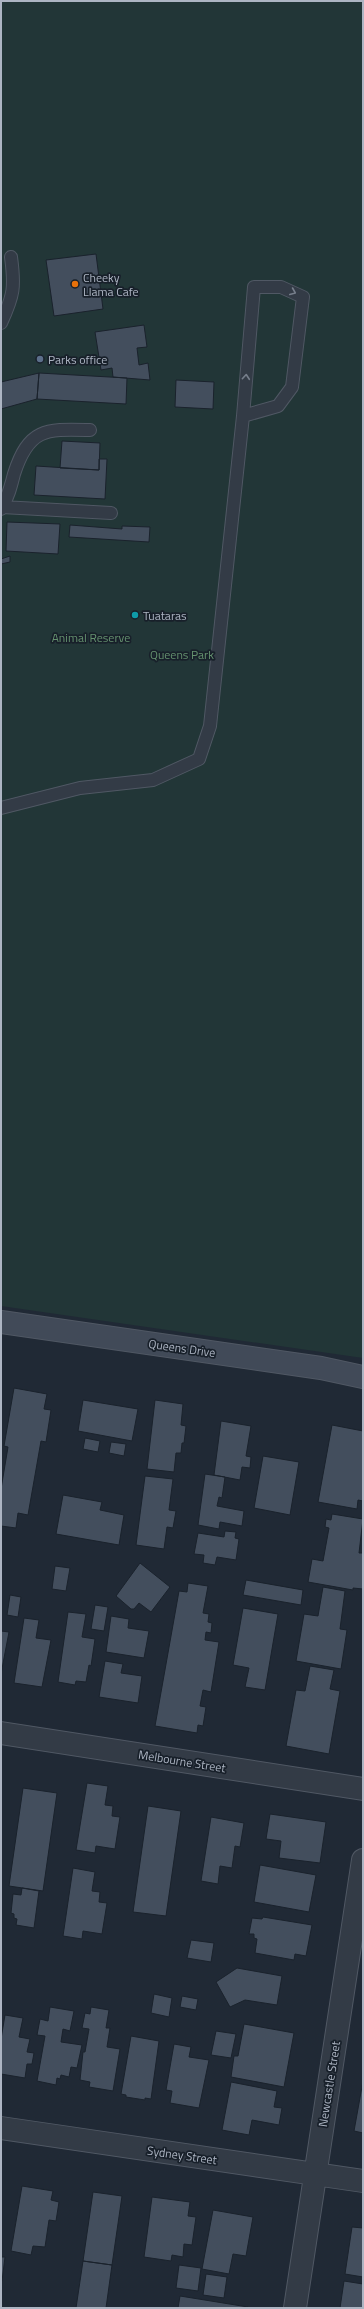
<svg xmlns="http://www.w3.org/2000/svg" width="364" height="2309" viewBox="0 0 364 2309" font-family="'Titillium Web',sans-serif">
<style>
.green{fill:#223637}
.building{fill:#434e5d;stroke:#1a222c}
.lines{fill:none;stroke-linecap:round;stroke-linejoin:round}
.service-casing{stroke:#505864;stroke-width:14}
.minor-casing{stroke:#505864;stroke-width:24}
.secondary-casing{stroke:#505864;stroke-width:24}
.service{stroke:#333b46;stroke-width:12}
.minor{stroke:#333b46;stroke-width:22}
.secondary{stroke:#414a58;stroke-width:22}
.oneway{stroke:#767e8b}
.food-dot{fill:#e8710a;stroke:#18202a;stroke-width:1.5}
.service-dot{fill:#5c6f8a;stroke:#18202a;stroke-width:1.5}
.culture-dot{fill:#0f9aa8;stroke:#18202a;stroke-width:1.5}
.labels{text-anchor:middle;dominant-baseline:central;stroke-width:3.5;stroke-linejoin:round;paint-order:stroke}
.poi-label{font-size:12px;fill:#adb5c3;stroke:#18202a;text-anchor:start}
.park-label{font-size:12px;fill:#65926f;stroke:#18202a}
.street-label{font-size:12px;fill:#adb5c3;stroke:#18202a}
</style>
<rect width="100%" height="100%" fill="#202935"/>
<path class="green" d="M1 1H363V1358L1 1306Z"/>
<path class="building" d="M96 254 103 309 54 316 46 260Z
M144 325 147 347 137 348 139 365 148 363 150 380 113 377 112 368 101 370 95 332Z
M39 373 37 399 1 409V382Z
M39 373 127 378 126 404 37 399Z
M176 380 214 382 213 409 175 407Z
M62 441 100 443 99 470 60 468Z
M99 459H107L105 499 34 495 36 466 99 470Z
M7 522 60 524 58 554 6 551Z
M70 525 122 529V526L150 527 149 542 69 537Z
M10 556V562L1 564V559Z
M14 1388 47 1394 44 1409 51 1410 46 1442 41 1441 28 1515 18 1513 16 1528 1 1526V1489L8 1447 4 1446Z
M83 1400 138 1409 132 1441 78 1431Z
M155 1400 183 1404 181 1425 186 1426 184 1443H182L181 1453H176L174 1472 147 1469Z
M221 1421 251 1426 246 1456 251 1457 250 1468 242 1467 240 1480 214 1475Z
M332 1425 363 1431V1501L358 1500 357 1509 318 1502Z
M85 1438 100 1441 98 1452 83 1449Z
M111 1442 126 1444 124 1456 109 1453Z
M263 1456 299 1462 290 1515 254 1508Z
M205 1474 225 1477 222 1498 219 1497 217 1506 244 1511 242 1526 220 1522 219 1529 198 1525Z
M145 1476 173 1479 169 1510 176 1511 173 1528 167 1527 164 1549 136 1545Z
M63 1495 102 1502 100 1510 124 1515 119 1545 56 1534Z
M332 1514 363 1519 359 1553H363V1589L353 1588V1590L308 1582 312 1559 323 1561 329 1528 325 1527 326 1519 331 1520Z
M225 1531 236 1532 235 1538 239 1539 236 1560 217 1557 215 1565 203 1563 204 1555 194 1554 198 1533 224 1537Z
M140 1563 170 1587 151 1612 139 1603 134 1609H131L116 1596Z
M55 1566 70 1568 66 1591 52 1589Z
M246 1580 303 1590 301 1605 243 1595Z
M188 1583 208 1586 203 1613 209 1614 208 1622 212 1623 211 1633 206 1632 205 1640 219 1642 211 1692 203 1690 200 1706 206 1707 203 1726 198 1725 197 1733 155 1726 179 1591 187 1592Z
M323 1587 345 1591 340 1629 347 1630 341 1669 296 1661 304 1614 318 1616Z
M10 1595 21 1597 18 1617 7 1615Z
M95 1605 108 1607 104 1631 91 1629Z
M243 1608 278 1614 265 1690 245 1687 249 1668 233 1665Z
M68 1612 86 1614 82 1637 95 1639 91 1666 89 1665 86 1682 76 1681 75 1685 58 1682Z
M111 1616 129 1619 128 1628 149 1631 144 1658 106 1652Z
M24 1618 39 1620 36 1638 51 1640 42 1687 14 1683Z
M1 1631 9 1632 1 1674Z
M105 1661 123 1664 121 1673 142 1676 138 1703 99 1697Z
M310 1666 334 1670 330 1689 340 1691 329 1754 286 1746 296 1690 305 1691Z
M87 1783 108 1786 105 1805 113 1806 112 1816 120 1817 115 1849 96 1846 95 1853 76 1850Z
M23 1788 57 1793 43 1891 9 1886Z
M148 1806 181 1811 166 1916 133 1912Z
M270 1814 326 1822 320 1863 279 1858 281 1841 266 1839Z
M211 1817 244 1823 240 1847 235 1846 232 1868 220 1866 218 1884 201 1881Z
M260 1865 316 1875 309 1912 254 1902Z
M73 1868 95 1872 92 1891 100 1892 99 1902 107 1903 102 1934 83 1931 82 1939 63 1936Z
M22 1888 39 1891 34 1928 16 1925 17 1919 14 1918V1914L11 1913 13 1894 21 1895Z
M263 1917 312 1925 306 1956 295 1954 294 1960 255 1953 257 1939 254 1938V1934H249L252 1918 262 1919Z
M191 1940 214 1943 211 1962 187 1958Z
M237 1968 282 1976 277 2005 245 2000 230 2007 216 1982Z
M154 1994 172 1998 169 2017 151 2013Z
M182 1996 198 1999 196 2010 180 2007Z
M50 2007 74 2011 70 2031 63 2029 61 2042 82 2045 77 2068 71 2067 69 2077 61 2075 60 2079 57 2078 56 2085 37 2081 45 2036 37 2035 40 2019 48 2021Z
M91 2007 109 2010 106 2028H110L107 2047 120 2049 113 2091 89 2087 90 2082 80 2080 83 2052H85L89 2029 82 2028 85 2013 90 2014Z
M5 2015 23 2018 19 2037 30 2039 27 2052 34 2053 32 2064H27L25 2078 1 2074V2039Z
M244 2024 294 2033 284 2087 231 2077 234 2056H238Z
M216 2031 236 2034 231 2058 211 2055Z
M131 2036 159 2041 151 2099 145 2098V2100L126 2097V2095L121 2094Z
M174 2044 191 2047 189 2057 209 2060 199 2108 170 2103 172 2091 166 2090Z
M363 2081V2133L354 2131Z
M231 2082 277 2091 274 2107 282 2108 279 2125 252 2120 249 2135 222 2130Z
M22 2186 53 2191 51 2200 59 2202 56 2221 49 2220 45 2247 33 2246 31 2255 11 2251Z
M93 2192 122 2196 112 2265 83 2261Z
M152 2197 190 2202 188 2216 196 2217 192 2245 184 2244 183 2257 172 2255 171 2261 144 2257Z
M213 2210 253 2217 246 2256 233 2254 229 2274 202 2269Z
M352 2227 363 2228V2277L345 2274Z
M1 2257H5L2 2281 1 2280Z
M83 2261 112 2265 106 2308H76Z
M179 2265 201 2268 198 2291 176 2288Z
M206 2274 227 2277 224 2298 203 2295Z
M344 2281 363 2284V2308H340Z
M180 2296 248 2307V2308H178Z"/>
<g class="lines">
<defs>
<path id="service" d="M1 323C14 295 15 287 11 257
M2 507 111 513
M1 509C8 498 11 486 14 474 29 427 47 429 90 430
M1 808 80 788 153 780 199 759 210 726 243 416 254 287H281L303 297 292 387 278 406 243 416"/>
<path id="minor" d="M1 1733 363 1789
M1 2128 363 2181
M295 2308 363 1860"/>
<path id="secondary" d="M1 1322 321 1368 363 1377"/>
</defs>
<use href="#service" class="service-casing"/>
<use href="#minor" class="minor-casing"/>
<use href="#secondary" class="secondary-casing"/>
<use href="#service" class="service"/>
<use href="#minor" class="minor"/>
<use href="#secondary" class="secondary"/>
</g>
<defs><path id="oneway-chevron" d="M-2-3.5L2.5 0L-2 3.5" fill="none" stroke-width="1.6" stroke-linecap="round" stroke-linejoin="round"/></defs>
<g class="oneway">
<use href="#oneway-chevron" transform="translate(293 292) rotate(23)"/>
<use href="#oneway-chevron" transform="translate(246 377) rotate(-85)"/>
</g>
<circle class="food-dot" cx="75" cy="284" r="4"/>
<circle class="service-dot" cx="40" cy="359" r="4"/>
<circle class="culture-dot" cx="135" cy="615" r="4"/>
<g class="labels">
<g class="poi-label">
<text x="83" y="277">Cheeky<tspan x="83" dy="14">Llama Cafe</tspan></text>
<text x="48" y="359">Parks office</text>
<text x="143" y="615">Tuataras</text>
</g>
<g class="park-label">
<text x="91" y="637">Animal Reserve</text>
<text x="182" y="654">Queens Park</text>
</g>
<g class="street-label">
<text transform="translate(182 1348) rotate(8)">Queens Drive</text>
<text transform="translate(182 1761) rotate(9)">Melbourne Street</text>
<text transform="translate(329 2084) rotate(-81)">Newcastle Street</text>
<text transform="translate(182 2155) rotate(8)">Sydney Street</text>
</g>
</g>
<rect width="364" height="2309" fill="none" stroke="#adb5c3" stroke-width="4"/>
</svg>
